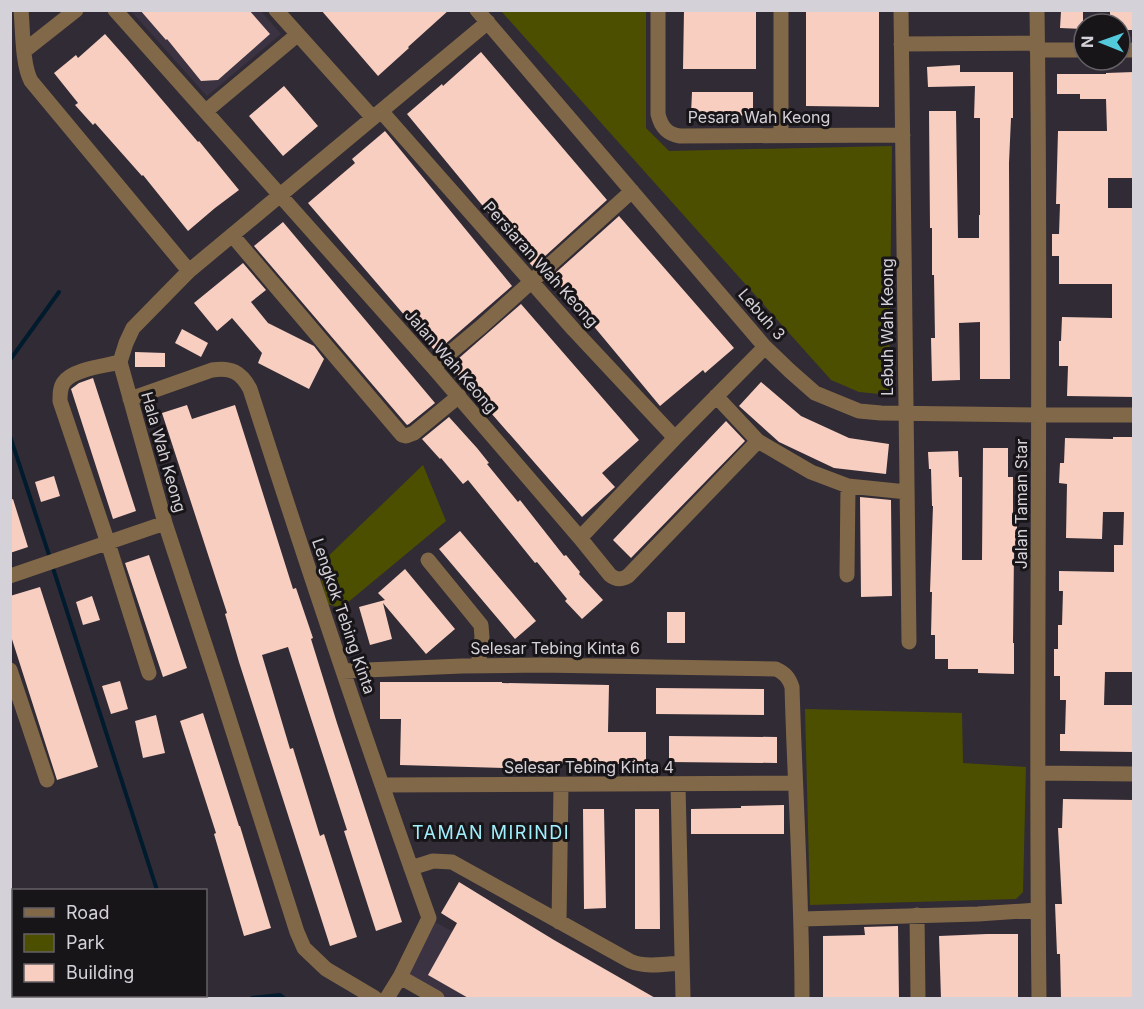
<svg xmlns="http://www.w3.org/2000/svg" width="1144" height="1009" viewBox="0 0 1144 1009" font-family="Inter,sans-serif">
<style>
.built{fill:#3c3342}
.green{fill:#4c4f00}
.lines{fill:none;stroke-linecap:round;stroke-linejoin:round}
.stream{stroke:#001b2d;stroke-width:4}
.building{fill:#f8cec1}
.minor{stroke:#816848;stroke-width:15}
.labels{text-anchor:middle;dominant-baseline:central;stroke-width:6;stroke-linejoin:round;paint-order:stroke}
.street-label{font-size:16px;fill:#d5d1d8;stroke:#181519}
.neighbourhood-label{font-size:18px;letter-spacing:1.5px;fill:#a0f0fd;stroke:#181519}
</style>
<rect width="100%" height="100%" fill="#312b35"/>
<path class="built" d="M131 11H261L281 34 207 96Z
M435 922 575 998H444L406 977Z"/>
<path class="green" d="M501 11H646V128L669 151 892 146 889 395 859 392 831 380Z
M423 465 446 521 341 608 327 604 318 566Z
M805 709 962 713 963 763 1026 767 1023 892 1016 899 810 905Z"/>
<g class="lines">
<path class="stream" d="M10 360 59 292
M10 436 50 558
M52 565 157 890
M188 996 189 998
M252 998 280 995 284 998"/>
</g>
<path class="building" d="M140 10H249L270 34 218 80 201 81 167 39 166 40Z
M321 10H449L408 47 409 48 378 76Z
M684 10H756V69H683Z
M806 10H879V107L806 106Z
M1110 10H1134V30H1120V24H1110Z
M1061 11H1083V29L1060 28Z
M105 34 128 60 198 142 199 141 239 190 215 208 188 231 143 175 142 176 95 123 93 125 75 105 78 103 54 73 76 55 78 58Z
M481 52 607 200 533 267 407 114 442 84 443 86Z
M960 65V72H1013V118H1011L1009 163 1010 379H980V322L959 323 960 380 932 381 931 338H935L934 275H932V228H930L929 111H956L958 238H979V215H980V118H974L975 86 928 87 927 67Z
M1134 72V178H1108V208H1134V397L1067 396 1068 366H1059V341H1061L1062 317 1112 318V284H1059V256H1052V234H1059L1060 204H1056L1058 131H1107L1106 99H1080V94H1057V74H1106V73Z
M284 86 318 126 283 156 249 116Z
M692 92H753V115L726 116V114H691Z
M385 131 512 286 436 352 308 203 355 163 352 159Z
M619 216 734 348 705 373 703 370 660 406 552 276Z
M283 222 435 403 409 424 407 425 254 246Z
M243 263 266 290 251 302 268 323 314 346 324 359 309 389 258 363 262 353 232 318 217 331 194 303Z
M521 304 639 440 602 473 615 487 582 517 450 366Z
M182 329 208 343 201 357 175 343Z
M135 352 165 353V367H135Z
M93 378 136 511 113 519 71 389 79 383Z
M761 382 801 416 849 438 889 444 886 474 834 468 779 442 739 406Z
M187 405 192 419 235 405 293 589 296 588 313 638 311 639 337 723 402 922 376 931 344 831 347 830 288 647 262 655 290 749 293 748 320 836 324 834 357 937 330 946 239 662 225 614 227 613 162 413Z
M449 417 477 448 489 463 487 464 518 502 520 500 564 556 566 555 580 572 579 574 603 600 582 619 565 601 567 599 537 562 535 563 468 480 463 484 441 458 440 459 422 439Z
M726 421 745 441 631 558 613 540Z
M1113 437H1134V672H1105L1104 705H1134V752L1060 751V734H1065L1066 700H1060V676H1054V649H1058V625H1062L1063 591H1059V571L1114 572V545H1123L1124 512H1103L1102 539 1066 538 1067 484 1059 483 1060 463H1064L1065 438 1113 439Z
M983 448H1008V477H1013V516H1017V551H1014L1013 643H1014V674L978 673V669H948V659H935V635H931L932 592H930L933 506H932L931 469H929L928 452 958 451 959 477H962V560H982Z
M54 476 60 496 41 502 35 482Z
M860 497 891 500 892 596 861 597Z
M13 499 28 547 10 553V500Z
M460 531 536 621 515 639 439 549Z
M149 555 187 668 163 677 125 563Z
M405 569 455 629 426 654 383 603 392 639 370 645 359 607 385 600 378 593Z
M40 587 98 767 57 780 10 633V596Z
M92 596 100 620 83 625 76 602Z
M667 612H685V643H667Z
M120 681 128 709 111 714 102 686Z
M380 682H502V683L609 685 608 732H646V773H622V764H504V768L400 765 401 719H380Z
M656 688 764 689V715L656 714Z
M203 713 239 826H240L271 928 244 936 214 834 216 833 180 721Z
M156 715 165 753 143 758 135 721Z
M669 736 777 737V763L669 762Z
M1063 799 1134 800V999H1061L1060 954H1057L1055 904H1062L1058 828H1062Z
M784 805V834H691V809L741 808V806Z
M583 809H604L606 908 584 909Z
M635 809H659L660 929H635Z
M459 882 554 940 657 999H470L428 975 457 923 441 913Z
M898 926 899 999H823V936L865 935 864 927Z
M987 934H1018V999H941L939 936Z"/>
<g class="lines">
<path class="minor" d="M21 10C23 31 22 64 31 81L189 271
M115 10 433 367 580 538 675 438 765 347
M276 10 373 118
M477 10 765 347 790 371 815 393 859 411 881 413 1039 415H1134
M658 10V114C661 127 667 134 680 136L903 135
M781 10V135
M901 10 909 642
M1037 10C1042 340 1035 669 1039 998
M901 44 1037 43
M1037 50H1084
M1120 50H1134
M24 51 76 10
M206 111 297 35
M381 111 574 330 675 438
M232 235 402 435 406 436 414 433 459 396
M120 362C105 366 73 369 64 382 60 387 60 394 60 401L108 543 149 673
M433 367 482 326 632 191
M716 396 758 441 811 472 848 486 907 492
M130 399 212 370C231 367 241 372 250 389 307 566 366 743 429 918L400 977 387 998
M580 538 610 575C616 580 621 580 628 576L758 441
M428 560 481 625 482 637 478 666
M847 575 848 486
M10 576 165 523
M10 670 47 780
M343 671 462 666 540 665 776 669C785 673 789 678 792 687 795 791 802 895 802 998
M1038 773 1134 774
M382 785 795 783
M678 785 683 998
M411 868 433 861 452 862 630 961C646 968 666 964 682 963
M917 915 918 998
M802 919 978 914 1038 910
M559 922 561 785
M400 977 437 998
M375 998 326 969 304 948 297 932 216 678 165 523 120 362 126 343 133 328 189 271 488 22"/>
</g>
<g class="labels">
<g class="street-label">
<text x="759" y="117">Pesara Wah Keong</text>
<text transform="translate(541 264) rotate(48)">Persiaran Wah Keong</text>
<text transform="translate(762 314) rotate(49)">Lebuh 3</text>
<text transform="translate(887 327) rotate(-90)">Lebuh Wah Keong</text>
<text transform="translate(451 361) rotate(49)">Jalan Wah Keong</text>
<text transform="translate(164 452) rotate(74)">Hala Wah Keong</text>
<text transform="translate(1021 504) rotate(-90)">Jalan Taman Star</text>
<text transform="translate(344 616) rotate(71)">Lengkok Tebing Kinta</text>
<text x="555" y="648">Selesar Tebing Kinta 6</text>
<text x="589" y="767">Selesar Tebing Kinta 4</text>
</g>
<g class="neighbourhood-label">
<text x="491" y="832">TAMAN MIRINDI</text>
</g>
</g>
<rect width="1144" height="1009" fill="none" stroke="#d5d1d8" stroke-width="24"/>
<rect x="12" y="889" width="195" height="108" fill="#181519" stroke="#646065" stroke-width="1.5"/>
<rect x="24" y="908" width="30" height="9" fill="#816848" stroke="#646065" stroke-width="1.5"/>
<text x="66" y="919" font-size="18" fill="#d5d1d8">Road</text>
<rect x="24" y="934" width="30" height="18" fill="#4c4f00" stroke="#646065" stroke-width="1.5"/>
<text x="66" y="949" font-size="18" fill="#d5d1d8">Park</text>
<rect x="24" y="964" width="30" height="18" fill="#f8cec1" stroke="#646065" stroke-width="1.5"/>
<text x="66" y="979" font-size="18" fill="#d5d1d8">Building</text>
<g transform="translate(1102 42) rotate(271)"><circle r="28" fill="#181519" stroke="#646065" stroke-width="1.5"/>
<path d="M0-4.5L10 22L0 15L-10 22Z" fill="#53cadc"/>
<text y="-9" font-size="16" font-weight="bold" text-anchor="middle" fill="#d5d1d8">N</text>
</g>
</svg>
